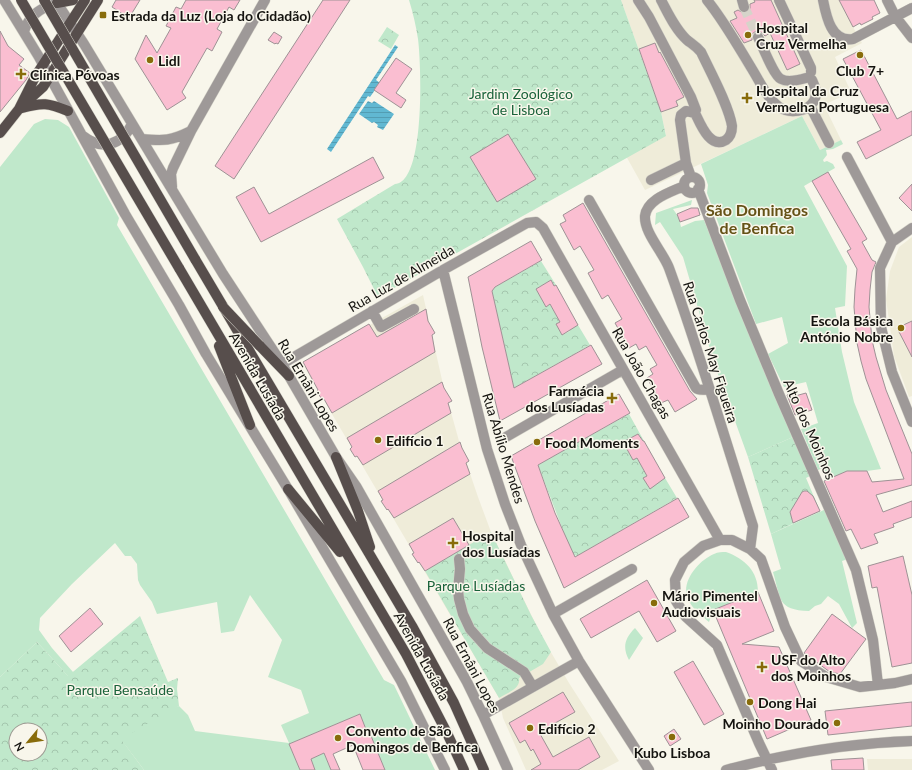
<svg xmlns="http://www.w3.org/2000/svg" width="912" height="770" viewBox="0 0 912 770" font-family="Lato,sans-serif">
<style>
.built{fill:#efecd9}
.grass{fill:#c0e8cb;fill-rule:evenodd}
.forest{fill:url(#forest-crowns);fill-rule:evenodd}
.water{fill:url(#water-rules)}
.building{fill:#fabed1;stroke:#9e9295}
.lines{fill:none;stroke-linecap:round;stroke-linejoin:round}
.minor-tunnel{stroke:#d6d4ca;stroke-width:10;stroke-dasharray:10 5;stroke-linecap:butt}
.minor-casing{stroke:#d4d2c8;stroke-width:11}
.major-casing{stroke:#d4d2c8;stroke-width:11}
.minor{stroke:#9e9998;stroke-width:10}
.major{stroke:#574e4c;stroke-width:10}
.major-bridge-casing{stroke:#d4d2c8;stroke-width:11;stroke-linecap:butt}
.major-bridge{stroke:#574e4c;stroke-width:10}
.poi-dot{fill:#886c0b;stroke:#f8f6eb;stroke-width:1.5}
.labels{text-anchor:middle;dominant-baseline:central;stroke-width:3;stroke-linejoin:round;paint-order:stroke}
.poi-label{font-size:14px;font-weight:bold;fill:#14130f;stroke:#f8f6eb;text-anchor:start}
.park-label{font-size:14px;fill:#196239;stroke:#f8f6eb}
.street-label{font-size:14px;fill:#14130f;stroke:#f8f6eb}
.quarter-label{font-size:16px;font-weight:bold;fill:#655216;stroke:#f8f6eb}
</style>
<defs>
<pattern id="forest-crowns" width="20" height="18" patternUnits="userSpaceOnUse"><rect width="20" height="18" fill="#c0e8cb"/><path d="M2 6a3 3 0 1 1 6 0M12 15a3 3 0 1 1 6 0" fill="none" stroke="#a4c6ad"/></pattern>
<pattern id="water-rules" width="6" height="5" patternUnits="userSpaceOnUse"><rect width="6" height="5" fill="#61b8d2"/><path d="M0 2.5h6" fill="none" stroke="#539db3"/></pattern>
</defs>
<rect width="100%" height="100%" fill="#f8f6eb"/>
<path class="built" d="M621 0H874L880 13 872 17 873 19 861 25 860 23 853 27 862 43 835 57 851 92 824 105 841 140 820 150 802 116 645 190 626 156 666 135 661 112Z
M912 237V396L909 397 894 356 886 299 890 271 899 247Z
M423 295 442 380 459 441 478 497 491 532 542 637 569 683 619 761 602 770H526L503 718 499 698 302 363Z
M867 759H912V770H868Z"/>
<path class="grass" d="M802 116 820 150 841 140 843 144 833 149 826 150 827 155 823 160 824 162 827 161 833 164 835 168 804 186 847 266 845 306 835 308 842 352 854 402 881 469 867 471H847L829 479 823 468 818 470 801 429 818 423 806 382 784 387 768 354 788 343 782 317 756 324 707 193 708 185 701 164Z
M45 119 58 120 69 127 119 218 117 225 384 680 394 685 435 770H385L369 731 367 732 360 714 289 744 300 770H144C111 725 75 683 37 642L0 677V167L34 124ZM115 543 125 556H131L137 564 138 580 140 585 152 602 157 614 217 602 221 633 234 631 250 595 282 640 268 677 301 690 309 713 281 725 289 743 195 731 188 715 179 706 130 723 101 704 52 648 39 630 40 618 72 584Z
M692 200 691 205 673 209C677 214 680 220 681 227L695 221 704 220 793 437 748 457 714 363 683 257 660 222 655 225 656 213Z
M826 509 848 559 842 561 857 623 852 628 839 604 828 596 821 604 815 606 809 611C777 610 781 599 773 572L781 569 771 534Z
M726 552C745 559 758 571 758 592L713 610 709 622C701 615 692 609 688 599 680 582 699 560 714 554 718 552 722 552 726 552Z
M635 628 643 638 629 660C622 647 625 638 635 628Z
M324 753 331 770H315L311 759Z"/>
<path class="forest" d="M409 0H621L661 112 666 136 378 297 363 267 337 219 395 184C426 182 421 61 418 39 416 26 413 13 409 0Z
M387 27 399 35 391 49 378 41Z
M541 261 556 285 554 286 551 280 536 289 546 306 550 304 560 322 556 324 562 335 570 331V329L578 325 590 345 514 388 492 291 495 287Z
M629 414 644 441H643L638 434 623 442 633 460 637 458 647 476 644 478 649 488 665 478 677 498 577 556 574 555 569 546 538 465Z
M793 437 812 475 806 478 820 511 771 534 748 457Z
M491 532 531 615 551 652 543 664 519 678C521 689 507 693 499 698L425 571Z
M140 616 168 682 178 678 177 689 179 706 121 739 144 770H0V677L37 642 68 676ZM16 730H40V754H16Z"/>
<path class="water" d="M395 45 398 47 376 80 380 83 370 97 368 96 331 152 327 149Z
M368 101 372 103 374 101 394 114 383 130 377 127 378 125 374 122 372 123 359 114Z"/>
<path class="building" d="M116 0H140L129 18 112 7Z
M186 0H240L234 10 229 7 217 29 222 32 212 51 207 48 182 92 186 98 167 110 135 59 146 35 157 53 171 28 166 26 176 7 181 9Z
M323 0H350L234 179 215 166Z
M754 0H771L800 64 787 70 770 33 765 36 761 32 756 31 752 34V40L744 43 730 21 737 18 734 12 738 10 743 13 748 12 750 8V4L755 2Z
M839 0H874L880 13 872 17 873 19 861 25 860 23 853 27Z
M0 31 8 46 24 59 19 65 30 73 26 80 0 112Z
M274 32 282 37 278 44 276 43 275 44 268 40Z
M655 43 659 53 660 52 684 97 676 101 678 106 661 112 639 49Z
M861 50 897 119 912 111V135L866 159 857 142 881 130 843 59Z
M396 58 412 69 396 93 406 100 401 108 374 90Z
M508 134 536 179 497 202 470 157Z
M373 157 384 178 261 242 236 197 254 187 269 214Z
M828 172 867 239 862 242 872 260 876 262 872 272 870 290 869 307 872 340 876 357 886 390 912 454V485L876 495 883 512 912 501V517L893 524 894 527 874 534 878 543 861 549 851 529 846 531 824 481 847 471H867L872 482 904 479 866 379 861 361 857 343 854 307 855 289 857 269 847 251 851 249 812 181Z
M912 184V211L899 198Z
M583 203 690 391 697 399 675 412 668 400 661 403 647 378 653 374 650 369 657 365 646 346 639 350 636 344 629 348 615 323 622 319 608 295 602 299 588 273 594 270 580 246 574 250 560 224 566 221 563 215Z
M691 208H698L700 215 680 222 677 214Z
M531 241 542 260 495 287 492 291 514 388 591 345 602 364 500 421 482 347 468 277Z
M551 280 554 286 556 285 578 325 562 335 556 324 560 322 550 304 546 307 536 289Z
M426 309 428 321 435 333 432 335 435 352 332 413 324 399 322 400 317 391 318 390 303 362 369 324 377 337Z
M912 321V357L897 328Z
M442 382 444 388 452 401 448 403 451 413 363 465 357 456 355 457 350 449 352 447 347 438Z
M794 392 795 396 806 393 812 410 795 415 787 395Z
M619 394 630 413 538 465 555 513 575 557 678 498 689 517 564 588 535 521 511 456Z
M638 434 643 441H644L665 478 650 489 643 478 647 476 637 458 633 460 623 442Z
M460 442 462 448 469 461 466 463 470 474 394 518 388 509 387 510 381 501 383 500 378 491Z
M804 491H807L813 496 820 511 793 523 790 512 802 492Z
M453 518 469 545 425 571 419 562 418 563 412 554 414 553 409 544Z
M903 556 912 595V663L892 667 877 587 872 588 868 566Z
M647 580 676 631 657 642 639 611 591 638 580 619Z
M758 592 774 631 742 644 779 647 811 720 767 739 713 610Z
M90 608 103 624 71 652 59 636Z
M832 614 866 639 840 674 830 672 804 653Z
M693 661 724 714 704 725 674 672Z
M563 692 575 712 539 732 553 757 589 737 600 757 578 770H531L541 764 533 749 531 751 525 740 520 743 509 723Z
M912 702V726L828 735 825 711Z
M360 714 367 732 369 731 385 770H363L353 745 333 754 340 770H331L324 753 311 759 315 770H300L289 744Z
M674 729 681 739 670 746 664 736Z
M863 758 864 770H832L831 760Z"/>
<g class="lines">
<path class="minor-tunnel" d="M744 7 758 37"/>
<defs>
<path id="minor" d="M4 0 39 57 125 214 179 305 206 354 288 489 401 681 445 770
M55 0 84 44 223 274 282 364 336 457 356 486 467 682 483 715 508 770
M638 0 649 17 691 97 696 110 695 113C700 123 710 150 726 140 730 137 732 132 732 126 729 106 710 71 701 52 696 46 692 44 687 40 675 29 668 13 661 0
M707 0C724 21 738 46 752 69 760 82 767 98 779 107 789 114 808 112 814 101 818 93 815 87 812 80
M742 0 744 7
M779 0 811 68V72
M823 0C826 15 831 43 853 39L912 8
M887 0 895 16 912 38
M24 32C28 17 40 8 55 4
M758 37C762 45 774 76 781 79 788 83 799 80 806 78
M810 106 829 143
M83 136C102 151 122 145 132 124
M142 139C164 141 171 141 191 131
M847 157 892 242
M691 177 686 163 680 120 681 115 686 111 695 113
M684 185a8 8 0 1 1 16 0a8 8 0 1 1-16 0Z
M651 180 686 163
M684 186C671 192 647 199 645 216 644 233 663 252 669 268 700 353 725 440 753 526L750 549
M172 187 171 174 173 168 191 131 265 0
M698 189 740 300 779 394 856 570 873 640 878 685
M589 200 696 388C699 391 705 389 709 390
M912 228 892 242 880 268 881 327 892 372 912 422
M443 270 487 449 505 504 521 545 553 614 579 661 649 770
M372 311 381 327 414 309
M282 364 443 270 527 223 536 222 543 228 720 540
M506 437 619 372
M459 559 460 569 458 590 459 599 463 614 470 629 487 648 524 672 533 687
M553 614 632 569
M483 715 579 661
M726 770C785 754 851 743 912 741
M772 770 759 743 717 645 686 617 676 601 675 580 684 562 703 546 720 540H732L750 549 761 559 785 627 801 661 826 677 860 687 895 683 912 679"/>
<path id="major" d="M57 3 73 0
M24 104 43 87 98 0
M22 108C43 102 48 103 68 111
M0 133 19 109 35 77 85 0
M195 259 412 626 454 703 484 770
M179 268 406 654 447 733 464 770
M259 345 289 376
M219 346 250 425
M336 457 358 511 370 547
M288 489 340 552"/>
</defs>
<use href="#minor" class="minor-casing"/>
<use href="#major" class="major-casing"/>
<use href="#minor" class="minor"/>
<use href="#major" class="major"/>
<defs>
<path id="major-bridge" d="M21 0 179 268
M44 0 195 259
M223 307 259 345"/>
</defs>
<use href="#major-bridge" class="major-bridge-casing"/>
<use href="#major-bridge" class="major-bridge"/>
</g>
<g class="poi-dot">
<rect x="99" y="11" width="8" height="8" rx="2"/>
<circle cx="748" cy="35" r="4"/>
<circle cx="860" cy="55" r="4"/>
<circle cx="150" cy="60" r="4"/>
<path d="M19 68h4v4h4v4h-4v4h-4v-4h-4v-4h4z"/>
<path d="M745 92h4v4h4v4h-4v4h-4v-4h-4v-4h4z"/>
<circle cx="901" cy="328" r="4"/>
<path d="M610 392h4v4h4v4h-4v4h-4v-4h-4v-4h4z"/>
<circle cx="378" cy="440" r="4"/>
<circle cx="537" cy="442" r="4"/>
<path d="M451 537h4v4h4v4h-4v4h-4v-4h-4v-4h4z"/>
<circle cx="654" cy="603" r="4"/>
<path d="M760 661h4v4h4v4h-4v4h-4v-4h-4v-4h4z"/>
<circle cx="750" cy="702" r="4"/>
<circle cx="837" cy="723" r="4"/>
<circle cx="530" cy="728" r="4"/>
<circle cx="672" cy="737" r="4"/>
<circle cx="338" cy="738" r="4"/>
</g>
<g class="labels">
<g class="poi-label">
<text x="111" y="15">Estrada da Luz (Loja do Cidadão)</text>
<text x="756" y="27">Hospital<tspan x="756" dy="16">Cruz Vermelha</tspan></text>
<text x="158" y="60">Lidl</text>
<text x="860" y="70" text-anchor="middle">Club 7+</text>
<text x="30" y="74">Clínica Póvoas</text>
<text x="756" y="90">Hospital da Cruz<tspan x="756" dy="16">Vermelha Portuguesa</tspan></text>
<text x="893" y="320" text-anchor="end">Escola Básica<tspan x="893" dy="16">António Nobre</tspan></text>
<text x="604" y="390" text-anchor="end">Farmácia<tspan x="604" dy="16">dos Lusíadas</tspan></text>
<text x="386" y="440">Edifício 1</text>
<text x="545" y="442">Food Moments</text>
<text x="462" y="535">Hospital<tspan x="462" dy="16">dos Lusíadas</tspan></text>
<text x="662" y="595">Mário Pimentel<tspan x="662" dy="16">Audiovisuais</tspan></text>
<text x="771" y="659">USF do Alto<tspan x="771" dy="16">dos Moinhos</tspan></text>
<text x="758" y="702">Dong Hai</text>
<text x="829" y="723" text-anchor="end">Moinho Dourado</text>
<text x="538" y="728">Edifício 2</text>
<text x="346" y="730">Convento de São<tspan x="346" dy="16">Domingos de Benfica</tspan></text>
<text x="672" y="752" text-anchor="middle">Kubo Lisboa</text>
</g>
<g class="park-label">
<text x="521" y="93">Jardim Zoológico<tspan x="521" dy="16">de Lisboa</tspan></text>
<text x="476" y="585">Parque Lusíadas</text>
<text x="120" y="689">Parque Bensaúde</text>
</g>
<g class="street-label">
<text transform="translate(401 278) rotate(-30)">Rua Luz de Almeida</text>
<text transform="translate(711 352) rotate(72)">Rua Carlos May Figueira</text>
<text transform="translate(642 373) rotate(60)">Rua João Chagas</text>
<text transform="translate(258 376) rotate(60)">Avenida Lusíada</text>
<text transform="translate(309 385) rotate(59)">Rua Ernâni Lopes</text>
<text transform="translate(810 429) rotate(66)">Alto dos Moinhos</text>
<text transform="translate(504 448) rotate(73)">Rua Abílio Mendes</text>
<text transform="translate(422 656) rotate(61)">Avenida Lusíada</text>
<text transform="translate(472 665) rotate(62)">Rua Ernâni Lopes</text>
</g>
<g class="quarter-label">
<text x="757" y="209">São Domingos<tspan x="757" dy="18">de Benfica</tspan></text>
</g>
</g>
<g transform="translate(28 742) rotate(241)"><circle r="19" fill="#f8f6eb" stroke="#9d9b93"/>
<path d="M0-3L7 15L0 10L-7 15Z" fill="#886c0b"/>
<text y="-6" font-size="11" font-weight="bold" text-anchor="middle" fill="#14130f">N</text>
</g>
</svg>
